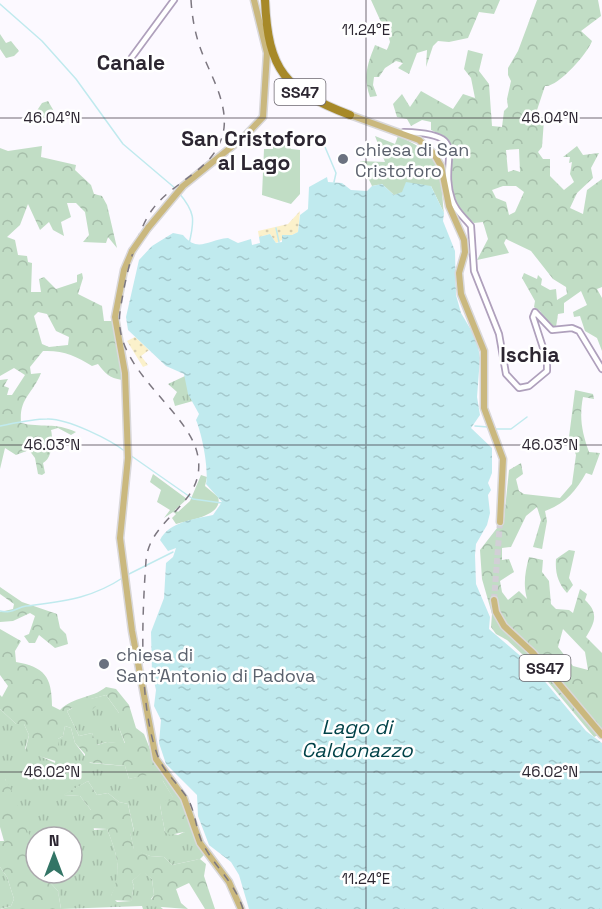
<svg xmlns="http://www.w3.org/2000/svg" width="602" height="909" viewBox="0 0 602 909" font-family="'Space Grotesk',sans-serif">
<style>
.grass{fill:url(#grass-tufts)}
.forest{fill:url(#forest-crowns);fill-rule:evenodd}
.sand{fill:url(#sand-dots)}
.green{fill:#c1ddc5}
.water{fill:url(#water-ripples)}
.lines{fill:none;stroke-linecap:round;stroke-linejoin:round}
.stream{stroke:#c0eaee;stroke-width:1.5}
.major-tunnel{stroke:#d2cfd6;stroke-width:6;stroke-dasharray:6 3;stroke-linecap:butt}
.minor-casing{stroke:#afa0bc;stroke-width:8}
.major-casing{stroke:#d9d8da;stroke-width:9}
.highway-casing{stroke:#d9d8da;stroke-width:10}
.minor{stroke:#fff;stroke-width:4.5}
.major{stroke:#cab87e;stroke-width:6}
.highway{stroke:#a78928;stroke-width:8}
.rail{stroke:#7c7780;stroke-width:1.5;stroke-dasharray:8 8;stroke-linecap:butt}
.major-bridge-casing{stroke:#d9d8da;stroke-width:9;stroke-linecap:butt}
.major-bridge{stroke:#cab87e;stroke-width:6}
.ticks{fill:none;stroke:#2c2631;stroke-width:1.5;stroke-opacity:0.45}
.worship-dot{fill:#6b7280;stroke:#fff;stroke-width:2}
.labels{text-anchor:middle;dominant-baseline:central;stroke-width:5;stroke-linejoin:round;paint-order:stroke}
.shield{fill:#fff;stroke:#6b676f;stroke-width:1.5}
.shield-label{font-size:16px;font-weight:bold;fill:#2c2631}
.worship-label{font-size:18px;fill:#5b616d;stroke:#fff;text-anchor:start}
.water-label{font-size:20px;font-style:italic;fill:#014248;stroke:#fff}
.quarter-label{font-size:21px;font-weight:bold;fill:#2c2631;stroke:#fff}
.ticks-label{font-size:15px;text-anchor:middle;fill:#2c2631;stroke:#fff;stroke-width:5;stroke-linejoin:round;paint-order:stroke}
</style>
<defs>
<pattern id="grass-tufts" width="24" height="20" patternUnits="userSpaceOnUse" patternTransform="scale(1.5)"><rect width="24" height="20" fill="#c1ddc5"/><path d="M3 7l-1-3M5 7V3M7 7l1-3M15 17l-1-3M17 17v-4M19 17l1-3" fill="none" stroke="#a6beaa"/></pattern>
<pattern id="forest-crowns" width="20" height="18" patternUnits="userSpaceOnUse" patternTransform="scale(1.5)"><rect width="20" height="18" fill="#c1ddc5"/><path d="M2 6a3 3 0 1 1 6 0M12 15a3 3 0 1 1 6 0" fill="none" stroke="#a6beaa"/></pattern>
<pattern id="sand-dots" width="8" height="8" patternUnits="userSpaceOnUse" patternTransform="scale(1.5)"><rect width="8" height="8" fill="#fbf1cb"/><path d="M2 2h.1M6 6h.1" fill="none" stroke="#d7ceaf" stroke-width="1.8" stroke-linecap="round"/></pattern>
<pattern id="water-ripples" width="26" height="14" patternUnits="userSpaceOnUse" patternTransform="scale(1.5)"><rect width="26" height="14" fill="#c0eaee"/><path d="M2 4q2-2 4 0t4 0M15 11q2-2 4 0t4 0" fill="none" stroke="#a5c9cd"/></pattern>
</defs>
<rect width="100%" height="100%" fill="#fcf9ff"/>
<path class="grass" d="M185 376 193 401 175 406 173 399 177 392 168 384Z
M106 695 119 713V728L125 744 107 742 96 745 92 733 79 736 67 711 90 699Z
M0 709 16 724H24L29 735 25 749 55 763 58 739 63 736 65 726 71 728 75 743 90 763 125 766 129 779 152 773 163 781 174 799 160 805 165 832 178 835 184 832 196 837 205 854 200 859 172 865 164 857 150 856 134 850 130 832 134 831 128 804 119 802 108 793 97 795 88 781 64 795 80 796 91 810 94 830 107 829C116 851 124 873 111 896L117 902 131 901 134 886 132 881 143 871 152 879 154 895 151 899 163 909H143L142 906 61 909 58 891 47 879 48 873H72V837H36V844L27 834 5 779H0Z
M0 867 7 877 14 899 11 906 0 909Z"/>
<path class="forest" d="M371 0H500L494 14 479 12 468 38 449 42 438 41 433 46 426 67 427 50 417 53 409 74 398 68 403 63 396 61 385 68 379 77H374L373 85 377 96 370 97C363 77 367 65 375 45L387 50 390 42 385 23 381 22Z
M537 0H598L601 16 581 31 592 41C588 53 557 88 545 86L536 113 544 120 542 147 538 152 543 159H550V176L564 190 574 182 570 174 572 162 569 163 570 157H563L577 146 583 155 599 153 591 168 593 178 577 193 570 208 583 214 587 190 602 179V287L597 289 602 298V351L597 338 585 331 580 316 574 317 573 312 587 305 581 291 564 303V313L558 314 556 327 549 325 540 311 534 307 535 301 522 278 524 273 537 279 538 275 542 279 541 285 550 290 556 289 557 300 567 294 566 287 553 279 531 251 506 239 504 243 509 253 477 260 488 239 483 222 474 223C447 204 452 174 451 144L444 136 431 130V122L422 120 411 126 407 119 397 117 393 104 402 94 410 107 421 91 453 109 463 94 475 98 471 78 464 69 468 50 483 54 479 71 489 84 492 126 502 127 504 111 508 107 507 99 511 81 508 75V68L518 51ZM519 149 520 172 514 170 508 172 506 150ZM503 186H516L524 192 515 212 509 215 506 202 496 198 492 190Z
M0 34 6 43 11 41 19 51 14 56 6 58 0 49Z
M48 101 55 113 47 118 38 119 34 115 42 103Z
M42 146 41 157 76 165 75 170 91 185 94 194 102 196 107 205 117 248 108 237 106 243 83 242 89 235 85 212 76 203H67L71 217 61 222 64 236 53 230 49 222 40 230 28 204 20 225 7 237 15 240 18 255 27 256 28 262 32 263 31 292H41L39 279 44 277 56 289 77 282V275L82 273 83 278 78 294 102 306 104 321H112L124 372 122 380C109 378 105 373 98 364L92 366C76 356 63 350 43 351L30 367 31 374 41 373C32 395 19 398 21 423 41 428 55 422 76 432L71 435 58 428 51 430C53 438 53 458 43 463L45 473 42 475 38 474 35 458 29 450 16 455 5 448 0 469V380L8 379 4 386 9 388 7 395H12L25 375 14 368 0 376V148L8 151ZM38 312 47 314 56 331 69 337 68 345 49 347 42 344 34 316Z
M575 390 593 394 594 399 583 397C579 418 582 432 589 452L600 453 592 475 586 473C576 491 565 504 545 511L547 521 542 549 533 547 541 520 537 507 526 516 511 547 502 548V560L509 559 514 572 500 581 502 592 508 600 519 591 527 599C523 585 525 572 529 557L543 560 542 572 549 581 551 604 556 609 569 610 573 613 580 589 587 594 585 600C599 613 595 622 586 637L602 653V733L594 737 534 665 507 640 496 634 491 627 492 614 482 579 480 550 504 519 509 470 521 463 523 474 516 479 519 491 524 494 560 498 572 484 576 455 569 437ZM563 629 585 652 588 670 573 666 558 647Z
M569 550 575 551 569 578 573 585 567 593C558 583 555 573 556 559Z
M0 587 22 602 57 614 60 628 66 634 68 644 55 648 39 635 35 643H29L24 636 29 634 35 616 30 613 13 621 0 622V612L13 609 14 604 0 594Z
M0 629 21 641 15 651 16 662C44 667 52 676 52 706L60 710C74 696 91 699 106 687L116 689 129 705 136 728 144 734 156 764 184 802 196 837 195 842 184 832 170 835 165 832 160 805 163 800 169 801 173 798 163 781 157 780 152 774 129 779 125 766 85 762V754L75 743 71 728 65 726 63 736 58 739 59 762 35 755 30 759 24 756 29 735 24 724H16L0 709V695L2 697 8 686 0 675ZM106 695 119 713V728L125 743 107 742 97 745 92 733 79 736 67 711 72 708 83 718 97 705 91 699Z
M0 779H5C19 800 20 825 36 844V873H48L47 879 58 891 61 909H1L11 906 14 899 7 877 0 867V841H4L0 827Z
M88 781 97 795 108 793 119 802 128 804 134 832H130L134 849 150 856 164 857 172 865 200 859 206 864 204 876 215 909H205L189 883 176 889 181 903 188 909 148 906 154 895 152 879 143 872 132 881 134 886 131 901 109 900C123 872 118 857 107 829L91 828 84 815 91 810 80 796 63 795Z"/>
<path class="sand" d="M300 211 298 232 276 243 270 234 259 237 258 231 288 224Z
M135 337 149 350 141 356 148 365 143 367 127 341Z"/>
<path class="green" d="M375 136 395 144 398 136C443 156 440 168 444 213L431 186 394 195 382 184 372 186 360 161 385 162Z
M273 142H291V149L300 150V194L291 204 262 195 264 149H273Z
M153 474 187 499 175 510 178 512 190 501 201 475 207 477 205 486 218 497C224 515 190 520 176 524L172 518 176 514 173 512 164 518 170 510 157 502 161 490 150 482Z"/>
<path class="water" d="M327 177 328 182 342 183 351 190 367 191 372 186 382 184 394 195 402 192 406 182 431 186 444 213 443 221 455 251 456 295 461 313 477 340 480 358 477 397 480 415 471 428 492 448V473L488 483 491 490 488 495 490 513 487 525 476 544 475 555 476 584 490 617 489 629 532 666 586 731 602 743V909H249L239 875 231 862 209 845 198 816 197 795 166 764 159 743 161 720 154 706 156 690 152 673 151 632 164 598 166 563 173 557 176 548 168 551 160 540C169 522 194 519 213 515L222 502 206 484C209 469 202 434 196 420L199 414 188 394 184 374 166 366 128 330 126 317 139 260 152 246 173 233 183 235C198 253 207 240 228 238L238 243 251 239 252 245 260 243 259 237 270 234 276 243 282 242V235H292L298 232 300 215 308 209 309 187Z"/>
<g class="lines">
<path class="stream" d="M0 4 42 41 76 79 123 144 176 189
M325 147 336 173 334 182
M179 193C195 212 195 219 189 244
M276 228 279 242
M0 426C15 423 32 419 47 419 67 418 111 440 126 452
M475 426 488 427
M495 429H511L527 417
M130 455 193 499 222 503
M127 575 173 552
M0 611C11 614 16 608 26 606 64 601 91 599 124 577"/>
<path class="major-tunnel" d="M494 600 500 522"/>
<defs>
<path id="minor" d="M132 57 174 0
M404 132C475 134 437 157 452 200 456 212 464 217 471 226L474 271 499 334 506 374 519 388 529 386 547 371V360L533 317 535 312 552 330 572 328 579 331 602 369"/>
<path id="major" d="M350 115 419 140 434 154 441 166 449 206 464 240 465 252 459 273 461 294 484 351V408L503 459 500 522
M148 228 183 186 245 136 263 117 267 53 254 0
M132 251 124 270 115 317 125 373 128 458 120 538 132 631 156 759 184 798 200 843 229 882 241 909
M494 600 496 612 504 626 533 653 602 735"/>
<path id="highway" d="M265 0C268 71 285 90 350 115"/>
</defs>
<use href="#minor" class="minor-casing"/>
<use href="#major" class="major-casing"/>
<use href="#highway" class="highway-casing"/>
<use href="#minor" class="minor"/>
<use href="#major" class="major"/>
<use href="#highway" class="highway"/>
<path class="rail" d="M191 0C192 17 195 34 201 50 210 74 227 101 224 128 218 170 174 179 152 210 135 234 124 282 120 312 112 370 191 411 198 457 206 505 149 517 146 561 142 616 138 709 159 759 166 775 181 786 189 801 195 813 196 827 201 840 212 865 234 880 243 909"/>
<defs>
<path id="major-bridge" d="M132 251 148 228"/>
</defs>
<use href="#major-bridge" class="major-bridge-casing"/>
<use href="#major-bridge" class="major-bridge"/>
</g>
<path class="ticks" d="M366 0V909M0 118H602M0 445H602M0 772H602"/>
<g class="worship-dot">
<circle cx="343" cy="159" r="6"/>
<circle cx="104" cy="664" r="6"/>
</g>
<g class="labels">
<g class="shield">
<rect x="274.5" y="79" width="51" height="26" rx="4.5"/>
<rect x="519.5" y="655" width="51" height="26" rx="4.5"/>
</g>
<g class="shield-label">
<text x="300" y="92">SS47</text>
<text x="545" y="668">SS47</text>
</g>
<g class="worship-label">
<text x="355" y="149">chiesa di San<tspan x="355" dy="21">Cristoforo</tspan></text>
<text x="116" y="654">chiesa di<tspan x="116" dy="21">Sant'Antonio di Padova</tspan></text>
</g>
<g class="water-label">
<text x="357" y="727">Lago di<tspan x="357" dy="23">Caldonazzo</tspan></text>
</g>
<g class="quarter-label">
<text x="131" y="62">Canale</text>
<text x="254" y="138">San Cristoforo<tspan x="254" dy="24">al Lago</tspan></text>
<text x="530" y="354">Ischia</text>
</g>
</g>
<g class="ticks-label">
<text x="366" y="35">11.24°E</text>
<text x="52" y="123">46.04°N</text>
<text x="550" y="123">46.04°N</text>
<text x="52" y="450">46.03°N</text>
<text x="550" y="450">46.03°N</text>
<text x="52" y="777">46.02°N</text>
<text x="550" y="777">46.02°N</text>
<text x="366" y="884">11.24°E</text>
</g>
<g transform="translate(54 855)"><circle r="28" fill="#ffffff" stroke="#aba8ad" stroke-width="1.5"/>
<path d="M0-4.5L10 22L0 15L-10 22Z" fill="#337566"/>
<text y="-9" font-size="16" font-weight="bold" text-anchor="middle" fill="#2c2631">N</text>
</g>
</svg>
